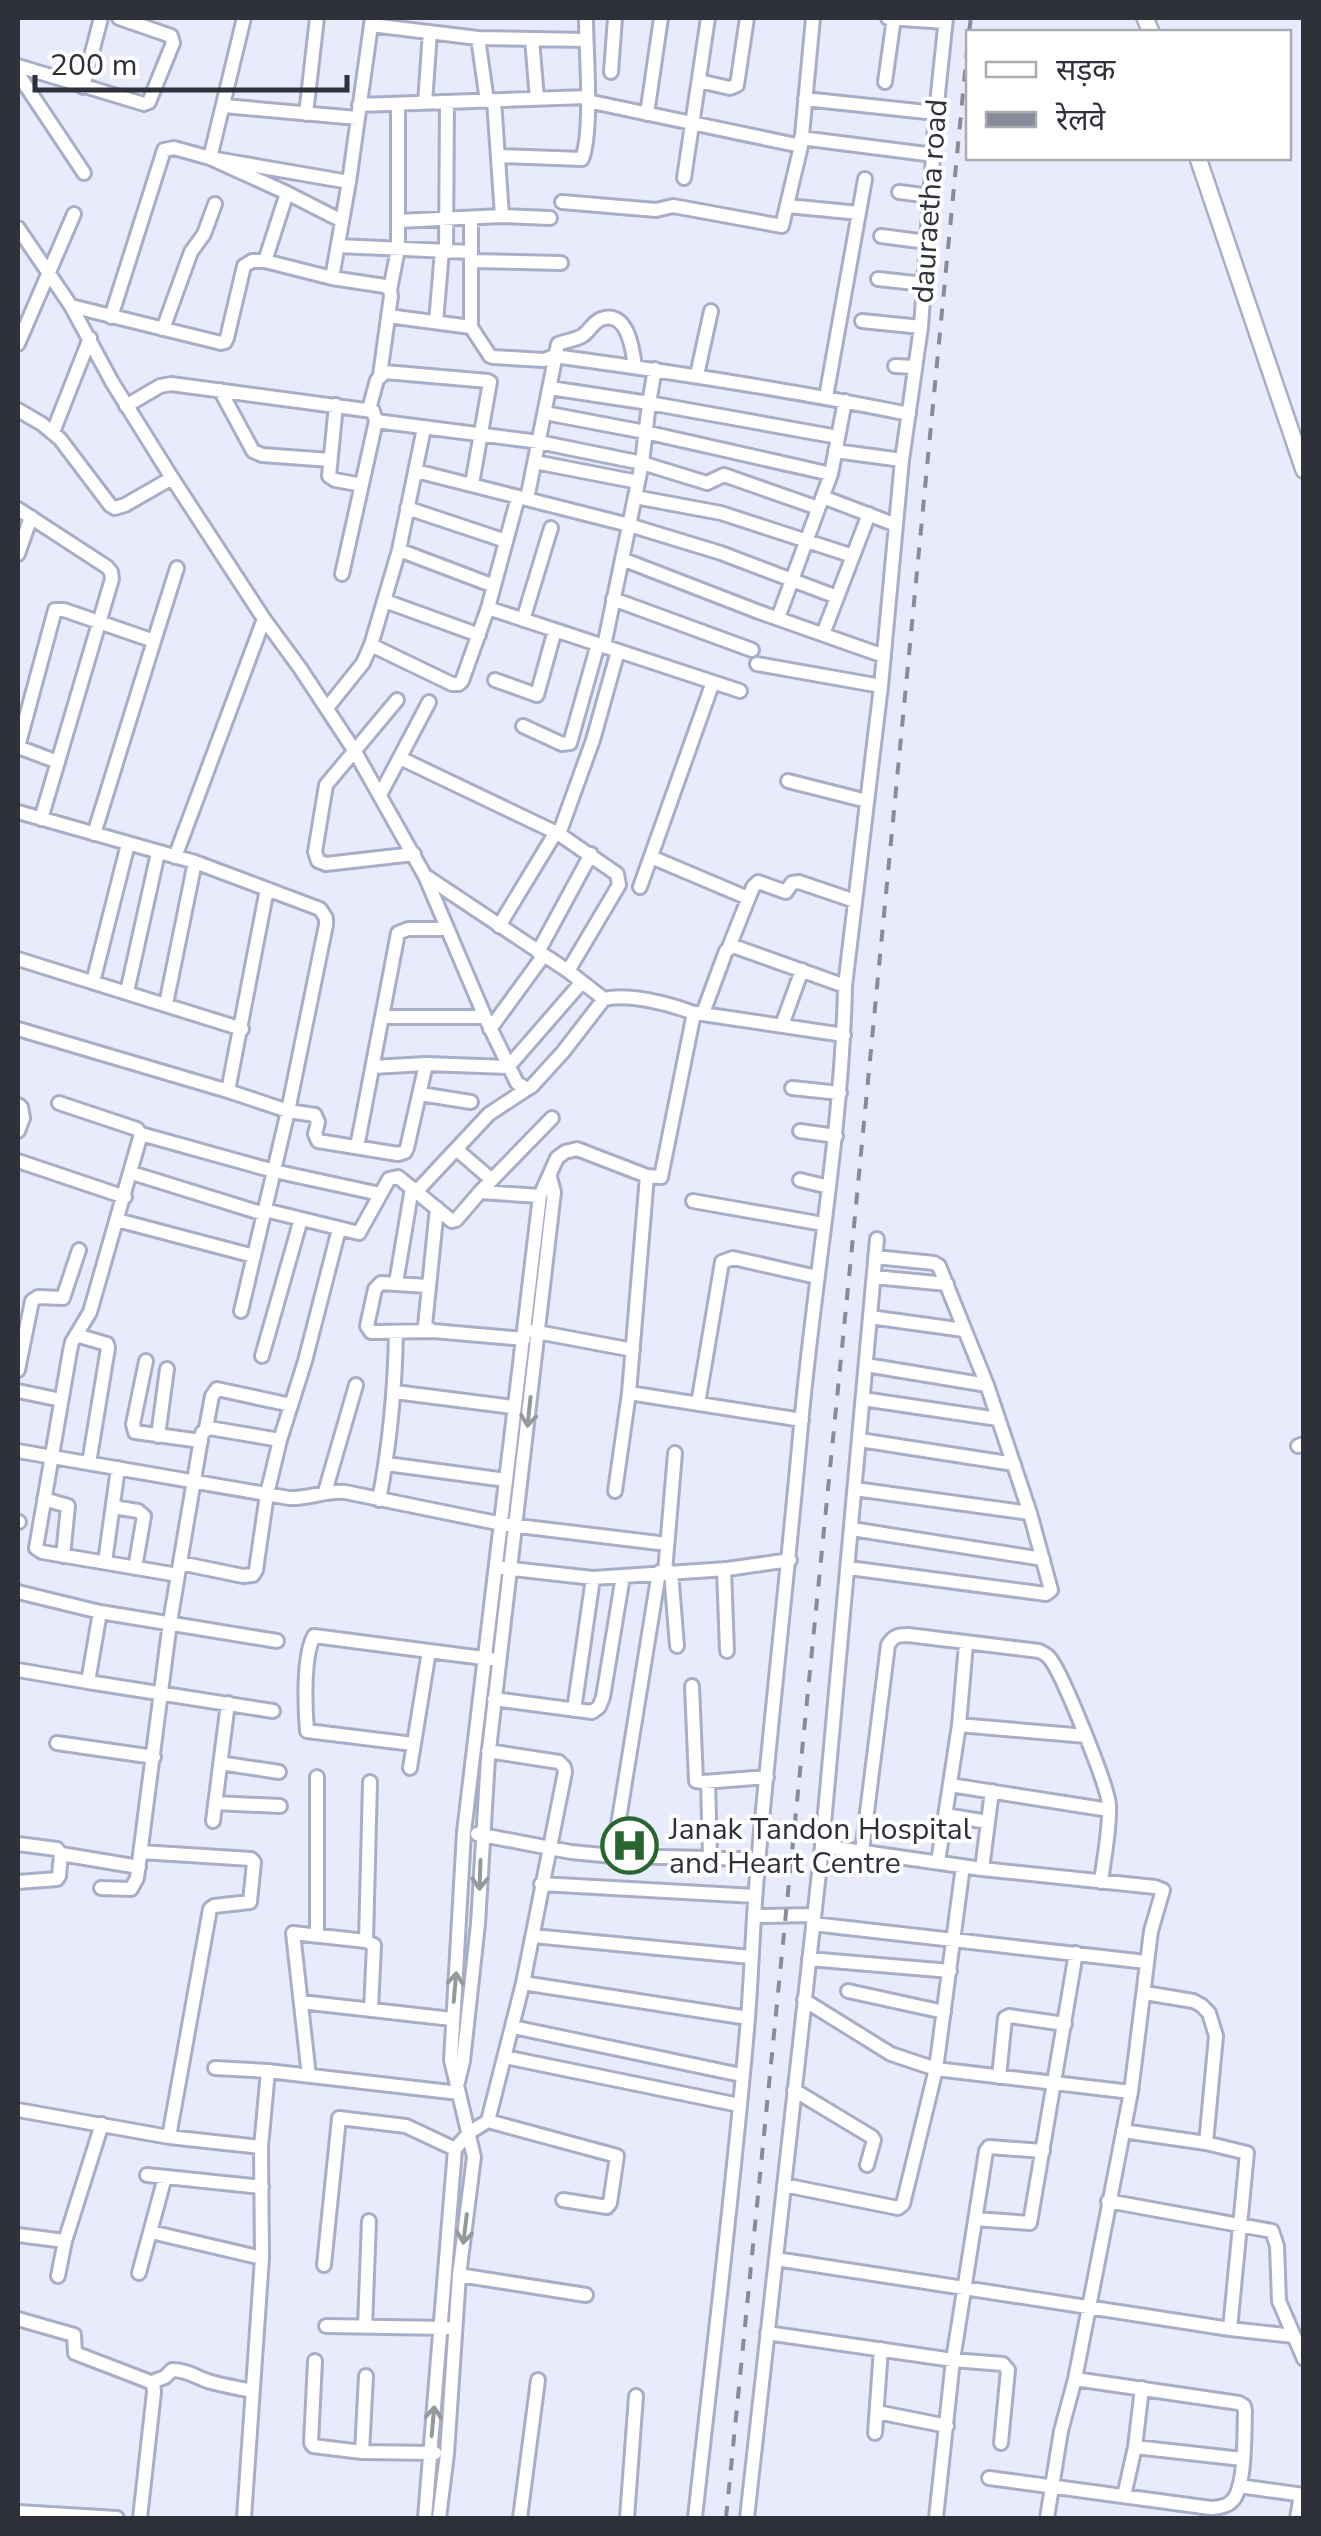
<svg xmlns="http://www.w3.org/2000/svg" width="1321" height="2536" viewBox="0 0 1321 2536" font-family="'Nunito Sans','Noto Sans Devanagari',sans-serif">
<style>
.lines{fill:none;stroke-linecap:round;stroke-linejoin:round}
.minor-casing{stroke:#a8aec6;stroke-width:18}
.major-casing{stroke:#a8aec6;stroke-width:20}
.minor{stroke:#fff;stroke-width:12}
.major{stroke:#fff;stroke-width:15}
.rail{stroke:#898b98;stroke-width:4;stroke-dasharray:12 12;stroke-linecap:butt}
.oneway{stroke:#96989c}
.labels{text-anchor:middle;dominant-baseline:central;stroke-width:8;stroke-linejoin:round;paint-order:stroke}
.street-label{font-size:30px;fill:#2e303a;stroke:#fff}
.poi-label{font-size:30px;fill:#2e303a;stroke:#fff;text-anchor:start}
</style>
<rect width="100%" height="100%" fill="#e8ebfb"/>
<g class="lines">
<defs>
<path id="minor" d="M244 18 210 158 287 193 342 221
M888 18 945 22
M371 25 478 38 586 40
M478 38 487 101
M532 39 537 99
M18 66 144 104 149 102 173 43 171 36 119 18
M611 72 615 18
M18 74 84 173
M699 81 730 88 737 85 747 18
M885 82 894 18
M83 87 101 18
M805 99 936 113
M494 100 502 216
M587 101 801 146
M425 103 430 32
M359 105 587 97
M224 106 357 118
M306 114 317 18
M647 114 661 18
M801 138 934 155
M498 156 582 159C593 129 586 52 586 18
M684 178 708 18
M899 192 931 196
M562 202 656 210 673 206 782 226 801 146 813 18
M788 206 859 213
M398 221 502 216 550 218
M18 228 71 306 112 382 172 478 264 619 300 668 354 750 425 876 485 1017 517 1083 527 1089 532 1086 563 1052 604 999C629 993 670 1004 694 1013L661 1177 647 1176 577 1149 565 1152 557 1158 540 1196 464 1832 451 2060 474 2157 459 2275 447 2454 439 2518
M881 236 927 242
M338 246 471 252
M446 252 447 102
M265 261 287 193
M471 261 561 263
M332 278 349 182
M878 279 924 284
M390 290 398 249V104
M71 306 221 343 225 342 227 338 244 266 252 261H265L332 278 385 286 390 290 391 296 380 375
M388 316 471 327 490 356 493 357 544 360 554 356C673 372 791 390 909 414
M111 317 164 150 174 148 210 158 349 182 372 18
M862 321 921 327
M436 322 442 251
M471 327V218
M163 329 191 252 204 234 215 204
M18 344 74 214
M895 366 915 367
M697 375 711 311
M550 388 649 403 655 369
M220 390 253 451 262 455 330 460
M826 397 865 179
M336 405 329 476 335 480 362 485
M126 406 160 386 171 384 373 411 376 421 342 574
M369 409 377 380 385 372 488 381 490 382 472 484
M18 410 42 424 60 439 110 505 115 508 125 505 172 478
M545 413 645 432 831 474
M376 421 539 442 642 463 707 483 724 475 818 508
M53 432 90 338
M835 451 902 460
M535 462 638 482
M416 471 629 525 721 553 837 597
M635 497 721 513 853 556
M823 497 896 525
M527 499 558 344C565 341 575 340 582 336 589 332 593 322 601 319 628 309 633 351 635 367
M407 508 506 541
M18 509 107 567 111 572 112 579 41 819
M399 550 494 586
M18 554 31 517
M622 559 759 612 884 656
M613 599 752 650
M385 601 479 635
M488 608 740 691
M778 618 831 474 845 401
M523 620 551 528
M823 634 869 514
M154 641 177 568
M371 645 452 684H459L462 681 488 608 518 497
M604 646 642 463 649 403 838 437
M757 664 881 686
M495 680 537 695 555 630
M397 700 326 785 315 852 318 861 326 864 414 854
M327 708 363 663 371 645 399 550 424 428
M523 726 562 744 570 743 598 644
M18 747 55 610H64L154 641 94 834
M18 747 58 762
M400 758 559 834 617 874 619 885 568 971
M788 781 867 801
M380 795 429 702
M18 812 195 862 320 909 326 918V925L288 1111 241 1311
M559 834 593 740 618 651
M175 857 264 619
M651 857 748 898
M427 877 568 971 604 999
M640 887 713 682
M499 926 556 832
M729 947 753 887 758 882 786 892 792 883 799 882 855 901
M538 952 591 854
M18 959 242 1029
M93 982 128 844
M127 992 158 853
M166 1004 195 862
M696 1013 844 1035
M703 1013 726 951 733 946 845 986
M382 1017H485
M782 1025 802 970
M18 1029 228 1091 288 1111 315 1115 318 1122 315 1134 318 1141 398 1154 405 1152 407 1148 426 1064
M490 1029 544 955
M373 1067 426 1064 508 1067 582 982
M792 1088 840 1093
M228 1091 267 889
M420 1094 471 1102
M59 1103 137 1129 141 1134 90 1312 72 1342 70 1351 36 1548 42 1552 178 1575
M18 1105 21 1107 23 1118 18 1131
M800 1131 836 1136
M141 1134 274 1171 380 1194
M357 1147 398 933 408 929H447
M456 1149 492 1180
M18 1161 125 1197
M132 1173 264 1214
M800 1180 829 1187
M416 1192 489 1114 527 1089
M480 1192 540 1196
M693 1201 823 1224
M437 1208 425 1326 433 1331 524 1339
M265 1210 359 1233 389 1179 398 1177 452 1221 456 1220 480 1192 552 1118
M117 1220 254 1256
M874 1277 947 1284
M396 1283 412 1188
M427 1286 381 1283 375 1289 367 1326 371 1332H376L433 1331
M870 1317 964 1330
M532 1331 633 1350
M76 1335 107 1344 108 1348 89 1463
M262 1356 301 1219
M146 1361 133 1424 135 1432 201 1441
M866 1365 987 1385
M18 1370 32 1301 38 1297 63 1298 79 1250
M18 1391 61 1400
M395 1392 513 1407
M629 1393 802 1420
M863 1399 998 1419
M698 1404 722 1262 733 1258 817 1277
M206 1428 212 1396 217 1389 291 1405
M158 1436 167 1369
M860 1440 1014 1464
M1298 1446 1304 1444
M18 1451 289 1498C309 1499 326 1490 345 1492L502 1524 667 1544
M387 1464 506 1480
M855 1489 1030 1513
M615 1491 629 1393 647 1176
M325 1492 356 1385
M44 1499 68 1506 63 1556
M379 1500C390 1444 395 1389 396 1332
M113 1507 138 1511 144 1516 135 1568
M18 1522H19
M852 1529 1043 1559
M105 1562 118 1468
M180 1563 243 1576 253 1575 256 1570 267 1494 280 1440 305 1361 339 1229
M503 1568 593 1578 727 1569 790 1560
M849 1568 1046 1594 1051 1590 1030 1513 987 1385 939 1266 934 1263 875 1257
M724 1569 727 1651
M665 1572 675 1453
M671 1572 677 1646
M18 1592 100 1612 277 1641
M100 1612 88 1682 273 1711
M18 1670 88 1682
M692 1686 696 1781 703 1782 767 1777
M494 1699 592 1712 599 1707 603 1697 623 1576
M574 1710 593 1578
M959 1725 1086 1736
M57 1743 154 1757
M413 1744 307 1731C305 1707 303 1656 314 1636L429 1651
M220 1763 279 1772
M410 1768 429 1651 491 1659
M708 1782 710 1858
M950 1785 1109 1810
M215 1803 280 1806
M945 1815 988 1822
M213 1821 228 1703
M477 1834 571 1852 613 1856 758 1859
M18 1844 57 1849 61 1854 59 1876 57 1879 18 1882
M822 1846 982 1869 1155 1887 1163 1890 1151 1931 1131 2092 1075 2379 1061 2431 1047 2518
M141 1852 251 1859 254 1862 250 1902 214 1906 210 1909 169 2137
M862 1852 888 1645C893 1636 898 1635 908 1635L1039 1651C1045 1654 1047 1654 1051 1660 1063 1676 1108 1786 1109 1805 1110 1830 1104 1857 1101 1882
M61 1854 139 1867
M613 1856 659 1572
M938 1862 959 1725 966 1644
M982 1869 992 1791
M541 1884 755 1896
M101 1888 131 1889 137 1878 170 1622 202 1433 209 1428 280 1440
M756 1916 814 1915
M813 1924 1146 1962
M317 1934V1777
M533 1936 751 1957
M366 1941 370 1782
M809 1959 950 1971
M523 1983 748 2018
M848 1991 944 2012
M1145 1993 1193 2001 1201 2005 1209 2013 1216 2036 1206 2143
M804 2000 891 2054 936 2069 1131 2092
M301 2002 452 2019
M513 2027 741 2075
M505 2057 739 2105
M215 2068 268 2071 459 2093
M309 2076 293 1933 366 1941 374 1945 371 2010
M999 2077 1005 2018 1009 2016 1065 2024
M458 2082 463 2061 478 1924 488 1758 554 1192 550 1177
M794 2090 872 2137 874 2140 867 2165
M18 2110 169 2137 261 2147 262 2258 244 2518
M488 2121 523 1983 565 1772 564 1767 559 1762 488 1751
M1123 2131 1206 2143 1247 2153 1230 2329
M261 2147 268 2071
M147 2175 262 2187
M784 2185 898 2208 903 2204 936 2069 963 1866
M1108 2201 1272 2231 1277 2246 1279 2301 1304 2359
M975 2219 1030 2223 1076 1953
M151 2232 262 2258
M18 2235 65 2241
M776 2259 1230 2329 1294 2336
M324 2265 339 2118 406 2126 455 2149
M139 2273 165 2177
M459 2275 586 2295
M58 2276 65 2241 102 2124
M18 2319 74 2335 75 2353 153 2383 154 2392 140 2518
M326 2326 447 2328
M365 2327 369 2221
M767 2333 953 2360 1003 2364 1008 2370 1001 2443
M315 2361 311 2443 313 2446 362 2452 435 2453
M152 2382 165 2377 172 2370C188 2370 197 2378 211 2382 225 2386 239 2388 252 2391
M877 2412 947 2426
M875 2433 881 2349
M1135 2447 1242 2459
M362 2452 366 2376
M989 2478 1211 2508C1219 2507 1227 2507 1233 2500 1246 2485 1244 2432 1245 2411L1244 2406 1239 2403 1075 2379
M1239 2486 1304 2495
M1124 2496 1135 2447 1142 2388
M18 2512 117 2518
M425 2518 455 2149 470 2132 488 2121 617 2156 610 2203 607 2207 563 2200
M520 2518 538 2380
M627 2518 636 2396
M695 2518C713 2352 734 2185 748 2018 752 1967 753 1915 758 1864 771 1717 788 1571 801 1425 814 1278 842 1133 845 986L881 686 902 460 921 327 936 113 946 18
M747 2518 822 1846 877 1239
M936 2518 953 2360 986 2151 989 2147 1043 2151
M1297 2518 1301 2495"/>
<path id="major" d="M1145 18 1151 32
M1198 158 1304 470"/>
</defs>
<use href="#minor" class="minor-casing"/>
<use href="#major" class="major-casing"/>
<use href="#minor" class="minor"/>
<use href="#major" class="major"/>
<path class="rail" d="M969 32 971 18
M726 2518 852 1247 968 41"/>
</g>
<defs><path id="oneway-shaft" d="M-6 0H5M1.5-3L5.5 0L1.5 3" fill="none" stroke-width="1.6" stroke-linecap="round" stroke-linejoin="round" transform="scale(2.5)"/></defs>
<g class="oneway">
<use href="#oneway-shaft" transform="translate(529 1412) rotate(96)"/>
<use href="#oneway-shaft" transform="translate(480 1875) rotate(92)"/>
<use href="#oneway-shaft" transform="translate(455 1987) rotate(-85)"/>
<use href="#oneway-shaft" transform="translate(465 2229) rotate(97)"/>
<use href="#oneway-shaft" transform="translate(433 2421) rotate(-85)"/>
</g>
<defs>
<symbol id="hospital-ring" viewBox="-11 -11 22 22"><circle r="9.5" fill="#fff" stroke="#27662f" stroke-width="1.5"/><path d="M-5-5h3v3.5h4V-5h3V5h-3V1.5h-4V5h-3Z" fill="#27662f"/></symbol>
</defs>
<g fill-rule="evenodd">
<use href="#hospital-ring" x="598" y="1814" width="63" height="63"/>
</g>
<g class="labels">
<g class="street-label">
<text transform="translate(930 201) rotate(-86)">dauraetha road</text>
</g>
<g class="poi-label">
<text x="669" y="1829">Janak Tandon Hospital<tspan x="669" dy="34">and Heart Centre</tspan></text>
</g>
</g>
<rect width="1321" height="2536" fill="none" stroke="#2e303a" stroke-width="40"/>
<rect x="966" y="30" width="325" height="130" fill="#ffffff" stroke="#abacb0" stroke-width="2.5"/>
<rect x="986" y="62" width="50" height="15" fill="#ffffff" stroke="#abacb0" stroke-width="2.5"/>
<text x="1056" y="80" font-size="30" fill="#2e303a">सड़क</text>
<rect x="986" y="112" width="50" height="15" fill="#898b98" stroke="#abacb0" stroke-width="2.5"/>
<text x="1056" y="130" font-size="30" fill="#2e303a">रेलवे</text>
<path d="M35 75v15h312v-15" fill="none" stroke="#2e303a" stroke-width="5"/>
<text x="50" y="75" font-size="30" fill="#2e303a" stroke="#ffffff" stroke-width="8" paint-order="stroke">200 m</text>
</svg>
